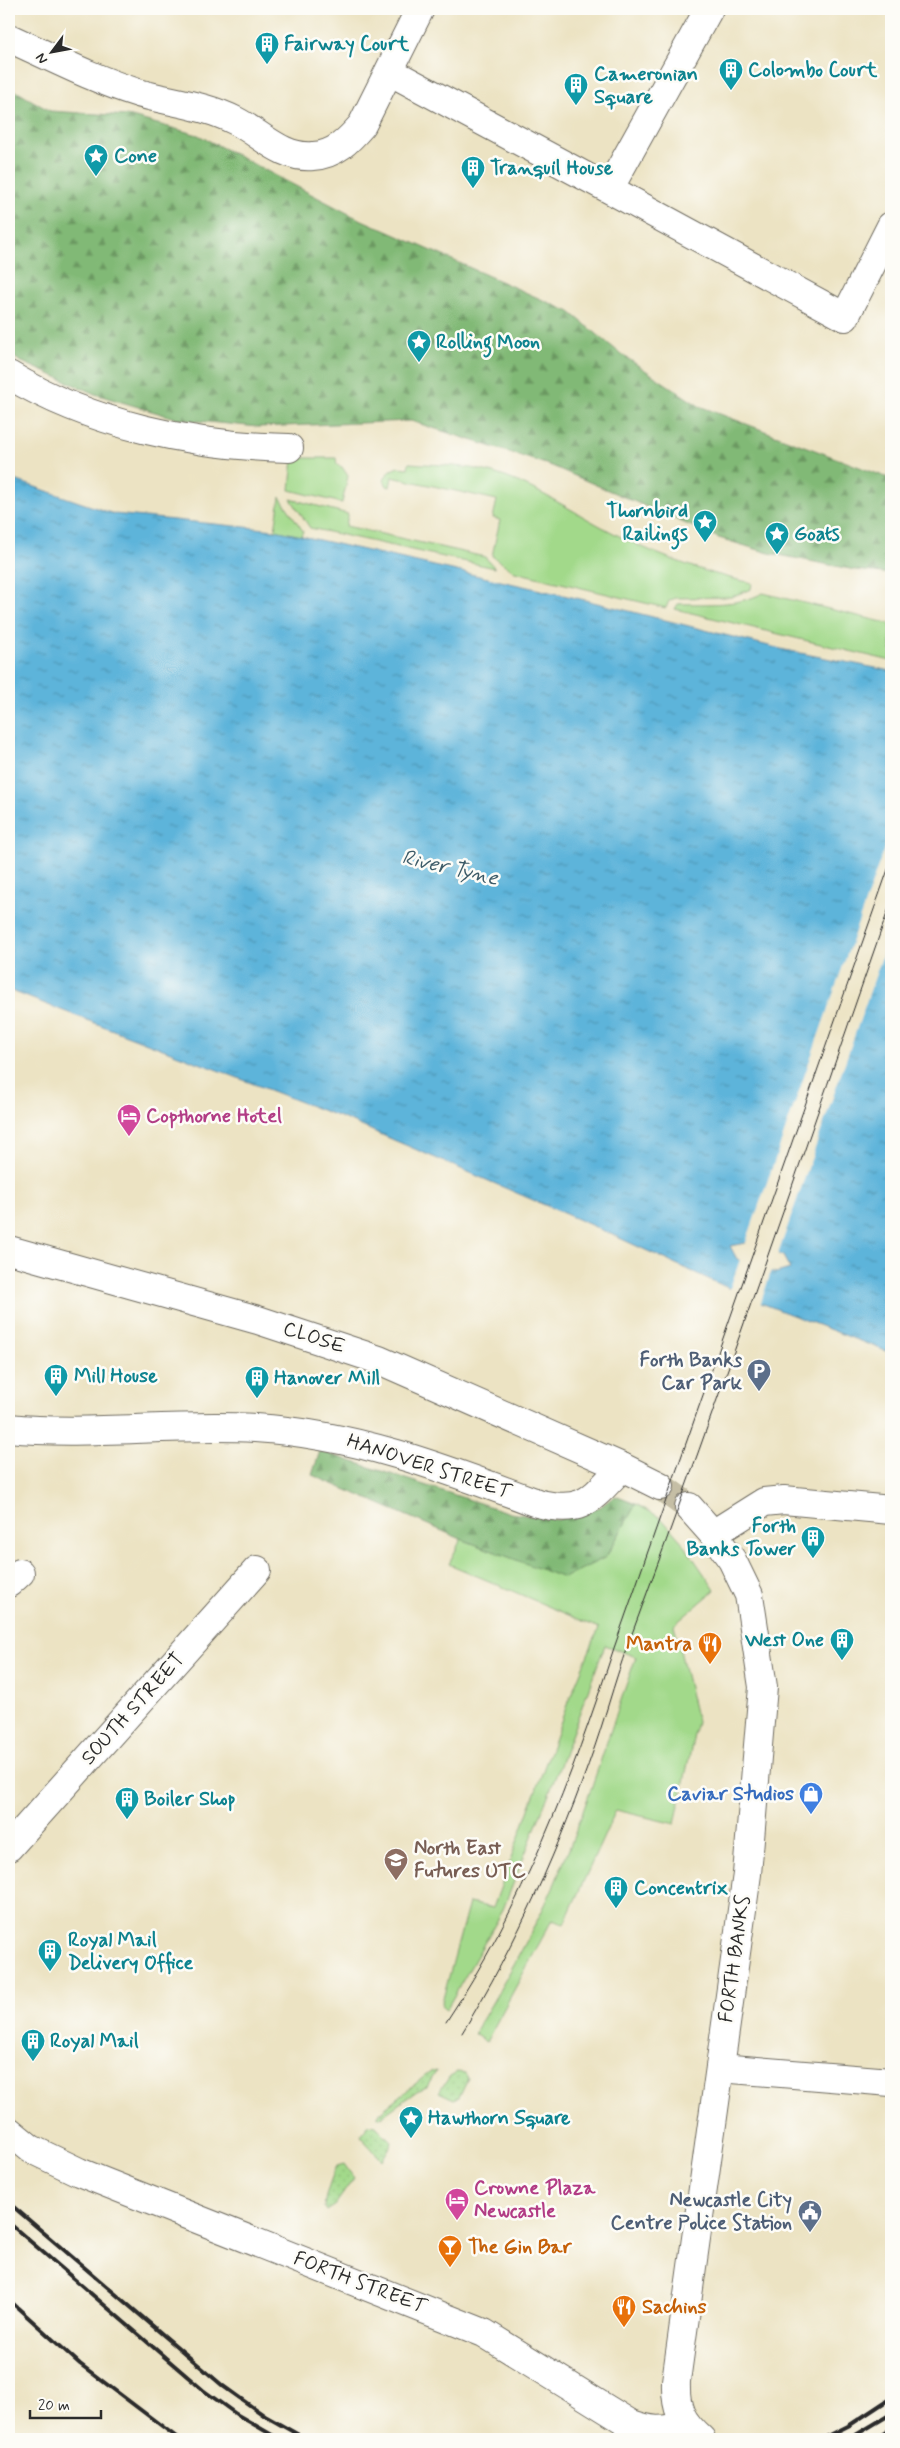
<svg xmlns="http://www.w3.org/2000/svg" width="900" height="2448" viewBox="0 0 900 2448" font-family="Mynerve,sans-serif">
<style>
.grass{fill:#a2d98a;stroke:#66825a}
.forest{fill:url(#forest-firs);stroke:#567250}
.garden{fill:url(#garden-dots);stroke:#66825a}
.water{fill:url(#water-ripples);stroke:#447082;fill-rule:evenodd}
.pier{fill:#ece3c3}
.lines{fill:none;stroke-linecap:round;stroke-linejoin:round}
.major-tunnel{stroke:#c5bea5;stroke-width:28;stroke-dasharray:28 14;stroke-linecap:butt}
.minor-casing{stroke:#6f6b60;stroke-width:30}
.major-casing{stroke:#6f6b60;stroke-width:30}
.minor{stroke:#fff;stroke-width:28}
.major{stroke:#fff;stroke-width:28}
.tram{stroke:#2b2b2b;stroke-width:1}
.rail{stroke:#2b2b2b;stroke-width:4}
.labels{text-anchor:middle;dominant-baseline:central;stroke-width:5;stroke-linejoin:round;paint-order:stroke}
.culture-label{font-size:20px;font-weight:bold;fill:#0d838f;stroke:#fdfcf7;text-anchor:start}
.hotel-label{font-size:20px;font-weight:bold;fill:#b23c85;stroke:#fdfcf7;text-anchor:start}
.street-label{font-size:20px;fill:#2b2b2b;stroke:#fdfcf7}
.service-label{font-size:20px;font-weight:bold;fill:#4e5e75;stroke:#fdfcf7;text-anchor:end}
.food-label{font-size:20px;font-weight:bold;fill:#c56008;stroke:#fdfcf7;text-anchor:start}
.shop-label{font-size:20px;font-weight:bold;fill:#366cbe;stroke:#fdfcf7;text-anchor:end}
.education-label{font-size:20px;font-weight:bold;fill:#785e54;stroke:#fdfcf7;text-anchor:start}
.water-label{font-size:21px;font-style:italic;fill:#3c5b68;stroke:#fdfcf7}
</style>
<defs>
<pattern id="forest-firs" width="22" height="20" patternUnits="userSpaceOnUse" patternTransform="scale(1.25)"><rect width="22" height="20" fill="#81b976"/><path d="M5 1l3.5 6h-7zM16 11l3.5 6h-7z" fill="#6a9761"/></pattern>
<pattern id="garden-dots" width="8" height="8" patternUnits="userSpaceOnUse" patternTransform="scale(1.25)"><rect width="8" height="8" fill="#a2d98a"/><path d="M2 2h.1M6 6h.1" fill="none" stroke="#8cba77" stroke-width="1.8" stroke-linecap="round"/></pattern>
<pattern id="water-ripples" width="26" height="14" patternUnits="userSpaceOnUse" patternTransform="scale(1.25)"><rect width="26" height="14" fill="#5db4da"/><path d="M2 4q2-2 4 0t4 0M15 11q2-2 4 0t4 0" fill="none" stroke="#4d93b1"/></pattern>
</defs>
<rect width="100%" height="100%" fill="#fdfcf7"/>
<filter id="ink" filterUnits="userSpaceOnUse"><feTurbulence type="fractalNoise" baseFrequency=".02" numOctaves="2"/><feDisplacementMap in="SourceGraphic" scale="10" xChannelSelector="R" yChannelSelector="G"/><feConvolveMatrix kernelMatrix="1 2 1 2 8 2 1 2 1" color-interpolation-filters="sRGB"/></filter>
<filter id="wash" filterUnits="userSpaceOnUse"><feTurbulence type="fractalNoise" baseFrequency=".0096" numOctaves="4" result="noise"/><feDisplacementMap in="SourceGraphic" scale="20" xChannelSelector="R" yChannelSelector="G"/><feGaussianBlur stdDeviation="1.12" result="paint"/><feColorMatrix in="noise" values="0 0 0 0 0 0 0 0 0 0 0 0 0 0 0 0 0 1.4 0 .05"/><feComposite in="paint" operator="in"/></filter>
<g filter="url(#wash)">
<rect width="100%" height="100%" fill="#ece3c3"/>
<path class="grass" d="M293 458H336L337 465 342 467 348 476 342 503 290 490Z
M409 463C437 465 466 465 493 473 531 484 567 508 602 527 650 553 699 572 752 583L751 589 731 597 675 598 669 601 666 608 515 572 492 556 500 520 493 518 497 500 392 477 390 487 387 486 384 480 389 471 398 467 408 468Z
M280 497 303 531 301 536 275 530Z
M291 499 348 514 346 526 485 557 495 568 310 528Z
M763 593 891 624V661L675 609 678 604C708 603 736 607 763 593Z
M636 1504 661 1518 683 1543 715 1590 674 1625 697 1721 675 1824 616 1810 564 1924 552 1920 486 2042 474 2034C503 1984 532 1935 555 1883 587 1809 609 1732 636 1657L605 1645 559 1768 502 1912 446 2010 441 2006 469 1903 493 1908 568 1702 599 1628 449 1564 461 1539 564 1577 606 1557Z"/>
<path class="forest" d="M9 87 50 111 128 116 198 135 353 216 570 312 621 354 699 406 891 479V574L855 570 769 553 719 538 552 466 411 421 258 427 178 419 95 394 20 361 9 354Z
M320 1451 510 1513 558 1520 600 1507 615 1496 636 1504 606 1557 564 1578 461 1539 312 1475Z"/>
<path class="garden" d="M437 2070 427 2087 417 2091 381 2117 378 2116V2114L425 2076 432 2071Z
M457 2072 465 2073 468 2078 459 2097 454 2099 439 2092 450 2076Z
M369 2125 376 2126 391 2141 390 2147 382 2160 360 2136Z
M344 2164 354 2178 335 2205 326 2211 324 2208C325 2195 331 2178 337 2166Z"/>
<path class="water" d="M9 478 114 514 275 530 585 600 785 650 891 671V1353L761 1303 591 1225 345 1119 9 990ZM745 1243 783 1256 790 1269 776 1273 737 1259 730 1246Z"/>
<path class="pier" d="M891 829V931L777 1257 745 1245Z
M741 1257 772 1269 760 1305 729 1291Z"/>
</g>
<g filter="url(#ink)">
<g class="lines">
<path class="major-tunnel" d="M660 1486 689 1507"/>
<defs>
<path id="minor" d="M9 38C51 57 93 79 138 93 170 102 205 105 236 121 261 134 283 159 313 156 335 155 349 140 362 125L420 9
M389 71 609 189 709 9
M609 189 845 317 891 226
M9 375C92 425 194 446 289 448
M9 1428C90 1436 173 1423 255 1428 355 1434 444 1468 537 1503 584 1515 591 1499 622 1467
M713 1534 764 1502 784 1500 891 1510
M9 1583 20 1573
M9 1847 257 1570
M720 2068 891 2082
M9 2131 31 2149 79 2172 484 2333 629 2423C651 2432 663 2431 686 2425"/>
<path id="major" d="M9 1250 258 1320 379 1360 622 1467 660 1486
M689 1507 713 1534 732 1560 749 1595 763 1687 747 1874 676 2381C675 2409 681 2421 701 2439"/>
</defs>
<use href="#minor" class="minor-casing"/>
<use href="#major" class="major-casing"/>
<use href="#minor" class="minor"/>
<use href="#major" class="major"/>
<path class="tram" d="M446 2022C523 1906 571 1780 614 1648L891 861
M462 2033C517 1943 560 1846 595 1746 608 1708 618 1669 633 1631 723 1389 806 1145 891 902"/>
<path class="rail" d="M9 2203 223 2386 265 2416 306 2439
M9 2223 203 2390 236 2414 279 2439
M9 2300 80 2364 179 2439
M822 2439 850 2425 891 2398
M849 2439 891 2414
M875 2439 891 2429"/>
</g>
</g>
<defs>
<symbol id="building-pin" viewBox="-11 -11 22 30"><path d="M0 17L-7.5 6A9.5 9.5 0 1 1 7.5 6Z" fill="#0f9aa8" stroke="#fdfcf7"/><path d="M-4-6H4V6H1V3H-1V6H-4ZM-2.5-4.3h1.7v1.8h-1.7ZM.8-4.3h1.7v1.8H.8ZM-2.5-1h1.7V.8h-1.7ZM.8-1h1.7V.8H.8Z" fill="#fff"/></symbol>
<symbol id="sight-pin" viewBox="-11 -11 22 30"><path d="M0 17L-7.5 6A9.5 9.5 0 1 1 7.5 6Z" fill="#0f9aa8" stroke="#fdfcf7"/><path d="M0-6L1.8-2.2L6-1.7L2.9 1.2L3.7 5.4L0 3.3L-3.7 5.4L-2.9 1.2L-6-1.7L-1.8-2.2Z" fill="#fff"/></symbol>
<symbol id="hotel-pin" viewBox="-11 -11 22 30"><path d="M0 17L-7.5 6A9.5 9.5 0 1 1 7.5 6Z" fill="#d1479c" stroke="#fdfcf7"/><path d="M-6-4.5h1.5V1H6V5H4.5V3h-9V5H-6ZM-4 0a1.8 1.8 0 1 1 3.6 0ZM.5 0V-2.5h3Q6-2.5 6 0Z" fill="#fff"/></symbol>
<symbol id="parking-pin" viewBox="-11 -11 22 30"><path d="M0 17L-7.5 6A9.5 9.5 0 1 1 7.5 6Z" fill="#5c6f8a" stroke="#fdfcf7"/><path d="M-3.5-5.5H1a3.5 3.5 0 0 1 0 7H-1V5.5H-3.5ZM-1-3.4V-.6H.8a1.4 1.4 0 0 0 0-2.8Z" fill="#fff"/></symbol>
<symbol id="restaurant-pin" viewBox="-11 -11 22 30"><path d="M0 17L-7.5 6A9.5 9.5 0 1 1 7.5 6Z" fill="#e8710a" stroke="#fdfcf7"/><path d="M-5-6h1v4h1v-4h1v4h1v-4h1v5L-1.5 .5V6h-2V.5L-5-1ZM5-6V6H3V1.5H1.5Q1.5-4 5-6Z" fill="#fff"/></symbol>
<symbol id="shop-pin" viewBox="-11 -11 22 30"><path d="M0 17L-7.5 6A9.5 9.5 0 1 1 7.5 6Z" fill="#3f7fe0" stroke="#fdfcf7"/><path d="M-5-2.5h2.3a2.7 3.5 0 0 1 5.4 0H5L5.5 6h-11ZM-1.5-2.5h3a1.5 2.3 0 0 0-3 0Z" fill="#fff"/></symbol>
<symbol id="school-pin" viewBox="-11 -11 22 30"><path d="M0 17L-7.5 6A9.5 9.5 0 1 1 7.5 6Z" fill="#8d6e63" stroke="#fdfcf7"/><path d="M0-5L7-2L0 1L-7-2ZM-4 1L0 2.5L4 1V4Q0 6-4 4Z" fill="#fff"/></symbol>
<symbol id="civic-pin" viewBox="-11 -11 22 30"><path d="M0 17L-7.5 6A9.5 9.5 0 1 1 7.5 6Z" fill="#5c6f8a" stroke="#fdfcf7"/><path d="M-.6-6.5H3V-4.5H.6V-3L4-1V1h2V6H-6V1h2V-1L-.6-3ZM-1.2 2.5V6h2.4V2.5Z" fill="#fff"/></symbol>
<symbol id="bar-pin" viewBox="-11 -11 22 30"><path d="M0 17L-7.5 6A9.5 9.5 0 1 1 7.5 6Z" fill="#e8710a" stroke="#fdfcf7"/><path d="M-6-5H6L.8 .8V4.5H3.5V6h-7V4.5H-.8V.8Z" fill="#fff"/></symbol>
</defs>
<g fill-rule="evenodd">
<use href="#building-pin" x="253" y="30" width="28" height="38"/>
<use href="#building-pin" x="717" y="56" width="28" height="38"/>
<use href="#building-pin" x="562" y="71" width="28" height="38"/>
<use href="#sight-pin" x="82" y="142" width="28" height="38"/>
<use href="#building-pin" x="459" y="154" width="28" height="38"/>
<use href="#sight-pin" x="405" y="328" width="28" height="38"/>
<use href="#sight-pin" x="691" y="508" width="28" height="38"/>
<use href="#sight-pin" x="763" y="520" width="28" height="38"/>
<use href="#hotel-pin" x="115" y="1102" width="28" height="38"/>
<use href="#parking-pin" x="745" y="1357" width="28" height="38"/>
<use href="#building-pin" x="42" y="1362" width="28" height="38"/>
<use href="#building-pin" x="243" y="1364" width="28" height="38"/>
<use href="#building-pin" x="799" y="1524" width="28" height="38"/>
<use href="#building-pin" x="828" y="1626" width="28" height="38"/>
<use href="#restaurant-pin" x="696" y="1630" width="28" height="38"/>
<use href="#shop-pin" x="797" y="1780" width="28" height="38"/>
<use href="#building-pin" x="113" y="1785" width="28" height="38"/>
<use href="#school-pin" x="382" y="1846" width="28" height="38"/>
<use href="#building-pin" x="602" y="1874" width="28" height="38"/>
<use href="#building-pin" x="36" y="1937" width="28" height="38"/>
<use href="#building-pin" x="19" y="2027" width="28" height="38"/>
<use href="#sight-pin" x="397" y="2104" width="28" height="38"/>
<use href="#hotel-pin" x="443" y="2186" width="28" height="38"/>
<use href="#civic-pin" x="796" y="2198" width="28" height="38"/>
<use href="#bar-pin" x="436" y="2233" width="28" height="38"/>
<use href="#restaurant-pin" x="610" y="2293" width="28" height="38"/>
</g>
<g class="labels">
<g class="culture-label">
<text x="284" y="44">Fairway Court</text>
<text x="748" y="70">Colombo Court</text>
<text x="594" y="74">Cameronian<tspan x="594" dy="23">Square</tspan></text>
<text x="114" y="156">Cone</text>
<text x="490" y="168">Tranquil House</text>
<text x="436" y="342">Rolling Moon</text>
<text x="688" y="511" text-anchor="end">Thornbird<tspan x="688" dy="23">Railings</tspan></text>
<text x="794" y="534">Goats</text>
<text x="74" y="1376">Mill House</text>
<text x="274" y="1378">Hanover Mill</text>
<text x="796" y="1526" text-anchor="end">Forth<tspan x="796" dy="23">Banks Tower</tspan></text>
<text x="824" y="1640" text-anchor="end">West One</text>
<text x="144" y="1799">Boiler Shop</text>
<text x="634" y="1888">Concentrix</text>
<text x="68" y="1940">Royal Mail<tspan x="68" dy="23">Delivery Office</tspan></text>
<text x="50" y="2041">Royal Mail</text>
<text x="428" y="2118">Hawthorn Square</text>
</g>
<g class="hotel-label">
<text x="146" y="1116">Copthorne Hotel</text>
<text x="474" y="2188">Crowne Plaza<tspan x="474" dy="23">Newcastle</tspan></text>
</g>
<g class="street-label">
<text transform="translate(314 1338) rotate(18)">CLOSE</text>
<text transform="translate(429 1467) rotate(18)">HANOVER STREET</text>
<text transform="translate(133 1709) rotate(-48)">SOUTH STREET</text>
<text transform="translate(735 1959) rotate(-82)">FORTH BANKS</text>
<text transform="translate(360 2283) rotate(21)">FORTH STREET</text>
</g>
<g class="service-label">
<text x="742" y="1360">Forth Banks<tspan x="742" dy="23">Car Park</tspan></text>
<text x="792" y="2200">Newcastle City<tspan x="792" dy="23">Centre Police Station</tspan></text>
</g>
<g class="food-label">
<text x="692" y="1644" text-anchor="end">Mantra</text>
<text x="468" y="2247">The Gin Bar</text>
<text x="642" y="2307">Sachins</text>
</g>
<g class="shop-label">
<text x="794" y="1794">Caviar Studios</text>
</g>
<g class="education-label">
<text x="414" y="1848">North East<tspan x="414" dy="23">Futures UTC</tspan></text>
</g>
<g class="water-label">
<text transform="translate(450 868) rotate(13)">River Tyne</text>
</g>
</g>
<rect width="900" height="2448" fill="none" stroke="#fdfcf7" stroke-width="30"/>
<g transform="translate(52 52) rotate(238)" stroke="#fdfcf7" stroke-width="4" paint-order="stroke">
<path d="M0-4L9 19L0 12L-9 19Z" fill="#2b2b2b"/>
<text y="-8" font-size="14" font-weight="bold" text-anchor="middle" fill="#2b2b2b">N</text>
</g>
<path d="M30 2410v8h71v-8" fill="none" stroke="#2b2b2b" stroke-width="2.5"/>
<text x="38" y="2410" font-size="15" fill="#2b2b2b" stroke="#fdfcf7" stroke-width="4" paint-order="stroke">20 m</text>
</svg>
